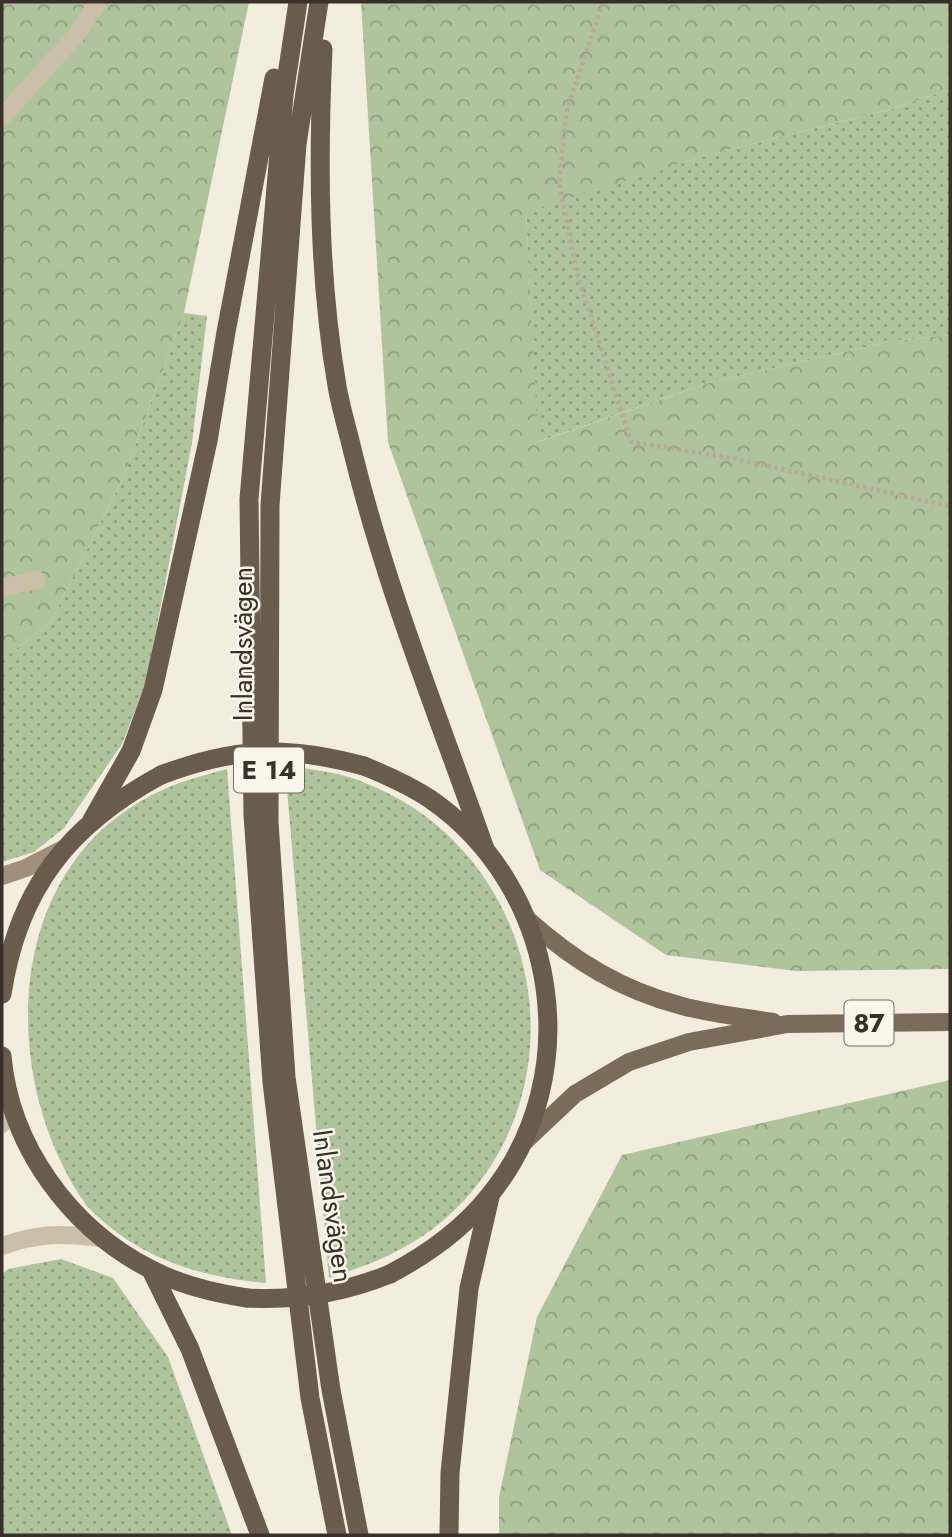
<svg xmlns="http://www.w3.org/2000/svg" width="952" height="1537" viewBox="0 0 952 1537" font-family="Jost,sans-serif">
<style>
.grass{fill:url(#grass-dots)}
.forest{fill:url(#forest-crowns)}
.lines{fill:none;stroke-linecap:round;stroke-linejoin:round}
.path{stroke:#b8aa93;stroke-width:4.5;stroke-dasharray:3.5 3.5;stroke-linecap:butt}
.minor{stroke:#ccbfa9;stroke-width:18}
.tertiary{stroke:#ccbfa9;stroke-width:18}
.secondary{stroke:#a08f7a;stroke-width:18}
.primary{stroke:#7b6b5a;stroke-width:18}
.trunk{stroke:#6a5c4d;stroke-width:19}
.trunk-bridge{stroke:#6a5c4d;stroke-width:19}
.labels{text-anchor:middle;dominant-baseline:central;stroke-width:5;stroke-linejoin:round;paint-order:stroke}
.shield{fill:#faf6eb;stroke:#736c63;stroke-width:2}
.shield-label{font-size:26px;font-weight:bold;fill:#393129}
.street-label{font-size:28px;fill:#393129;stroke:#faf6eb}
</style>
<defs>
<pattern id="grass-dots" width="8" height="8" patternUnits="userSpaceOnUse" patternTransform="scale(1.75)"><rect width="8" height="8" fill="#afc39d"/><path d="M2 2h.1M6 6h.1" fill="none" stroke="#8f9f80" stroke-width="1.8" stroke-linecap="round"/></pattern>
<pattern id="forest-crowns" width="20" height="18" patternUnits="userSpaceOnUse" patternTransform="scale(1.75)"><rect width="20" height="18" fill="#afc39d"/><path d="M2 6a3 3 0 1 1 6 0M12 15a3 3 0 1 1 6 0" fill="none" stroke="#8f9f80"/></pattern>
</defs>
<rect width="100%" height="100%" fill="#f3edde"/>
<path class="grass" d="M950 89V335L893 341 712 382 537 442 526 211 701 157 895 108Z
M184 313 207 316 192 443 146 683 122 744 64 828 34 852 2 862V659L50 623 123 478Z
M285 766C311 769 338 772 363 782 548 853 592 1103 434 1228 402 1252 367 1266 329 1278Z
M227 769 266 1283C197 1277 135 1257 86 1205 0 1083 0 872 152 795 176 782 201 776 227 769Z
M61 1259 113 1278 168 1357 232 1535H2V1274L8 1269Z"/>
<path class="forest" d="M2 2H249L184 313 123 478 50 623 2 659Z
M361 2H950V89L895 108 701 157 526 212 538 442 712 382 893 341 950 335V969L796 971 666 955 540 870 388 442Z
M950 1080V1535H499V1497L537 1317 622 1155Z"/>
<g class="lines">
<path class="path" d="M603 2 567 110 559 181 577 273 631 442 731 458 950 506"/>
<path class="minor" d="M2 117 76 35 98 2
M2 588 36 580"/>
<path class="tertiary" d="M2 1124 9 1095
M2 1246C39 1233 62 1233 100 1238"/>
<path class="secondary" d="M2 876 26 868 63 849"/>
<path class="primary" d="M528 920C574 961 621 990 682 1006 712 1014 743 1017 773 1022
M523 1143 575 1094 629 1062 689 1042 787 1024 950 1022"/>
<path class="trunk" d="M298 2 284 95 249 499 253 815 272 1082 310 1398 337 1535
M319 2 297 144 270 505 269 822 286 1077 331 1390 359 1535
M323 49C318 161 318 275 337 386 341 409 348 431 353 453 386 588 439 718 485 849
M364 766C386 775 409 785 430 799 558 887 588 1075 489 1196 462 1230 428 1254 390 1274
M92 820 131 751 153 690 208 441 226 332 274 78
M2 994C18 888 69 825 161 775
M2 1056C10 1146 70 1228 150 1269 180 1285 214 1293 247 1298
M151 1270 190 1349 260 1535
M449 1535 450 1473 469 1288 490 1197"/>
<path class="trunk-bridge" d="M161 775C235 747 287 745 364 766
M247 1298C298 1301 343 1293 390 1274"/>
</g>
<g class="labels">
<g class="shield">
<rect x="234" y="747.5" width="70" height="45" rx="5"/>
<rect x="844.5" y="1000.5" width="49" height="45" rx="5"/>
</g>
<g class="shield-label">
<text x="269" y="770">E 14</text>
<text x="869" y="1023">87</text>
</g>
<g class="street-label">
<text transform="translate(242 644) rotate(-90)">Inlandsvägen</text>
<text transform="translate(333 1206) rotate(82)">Inlandsvägen</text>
</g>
</g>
<rect width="952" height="1537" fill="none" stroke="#393129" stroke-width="7"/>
</svg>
